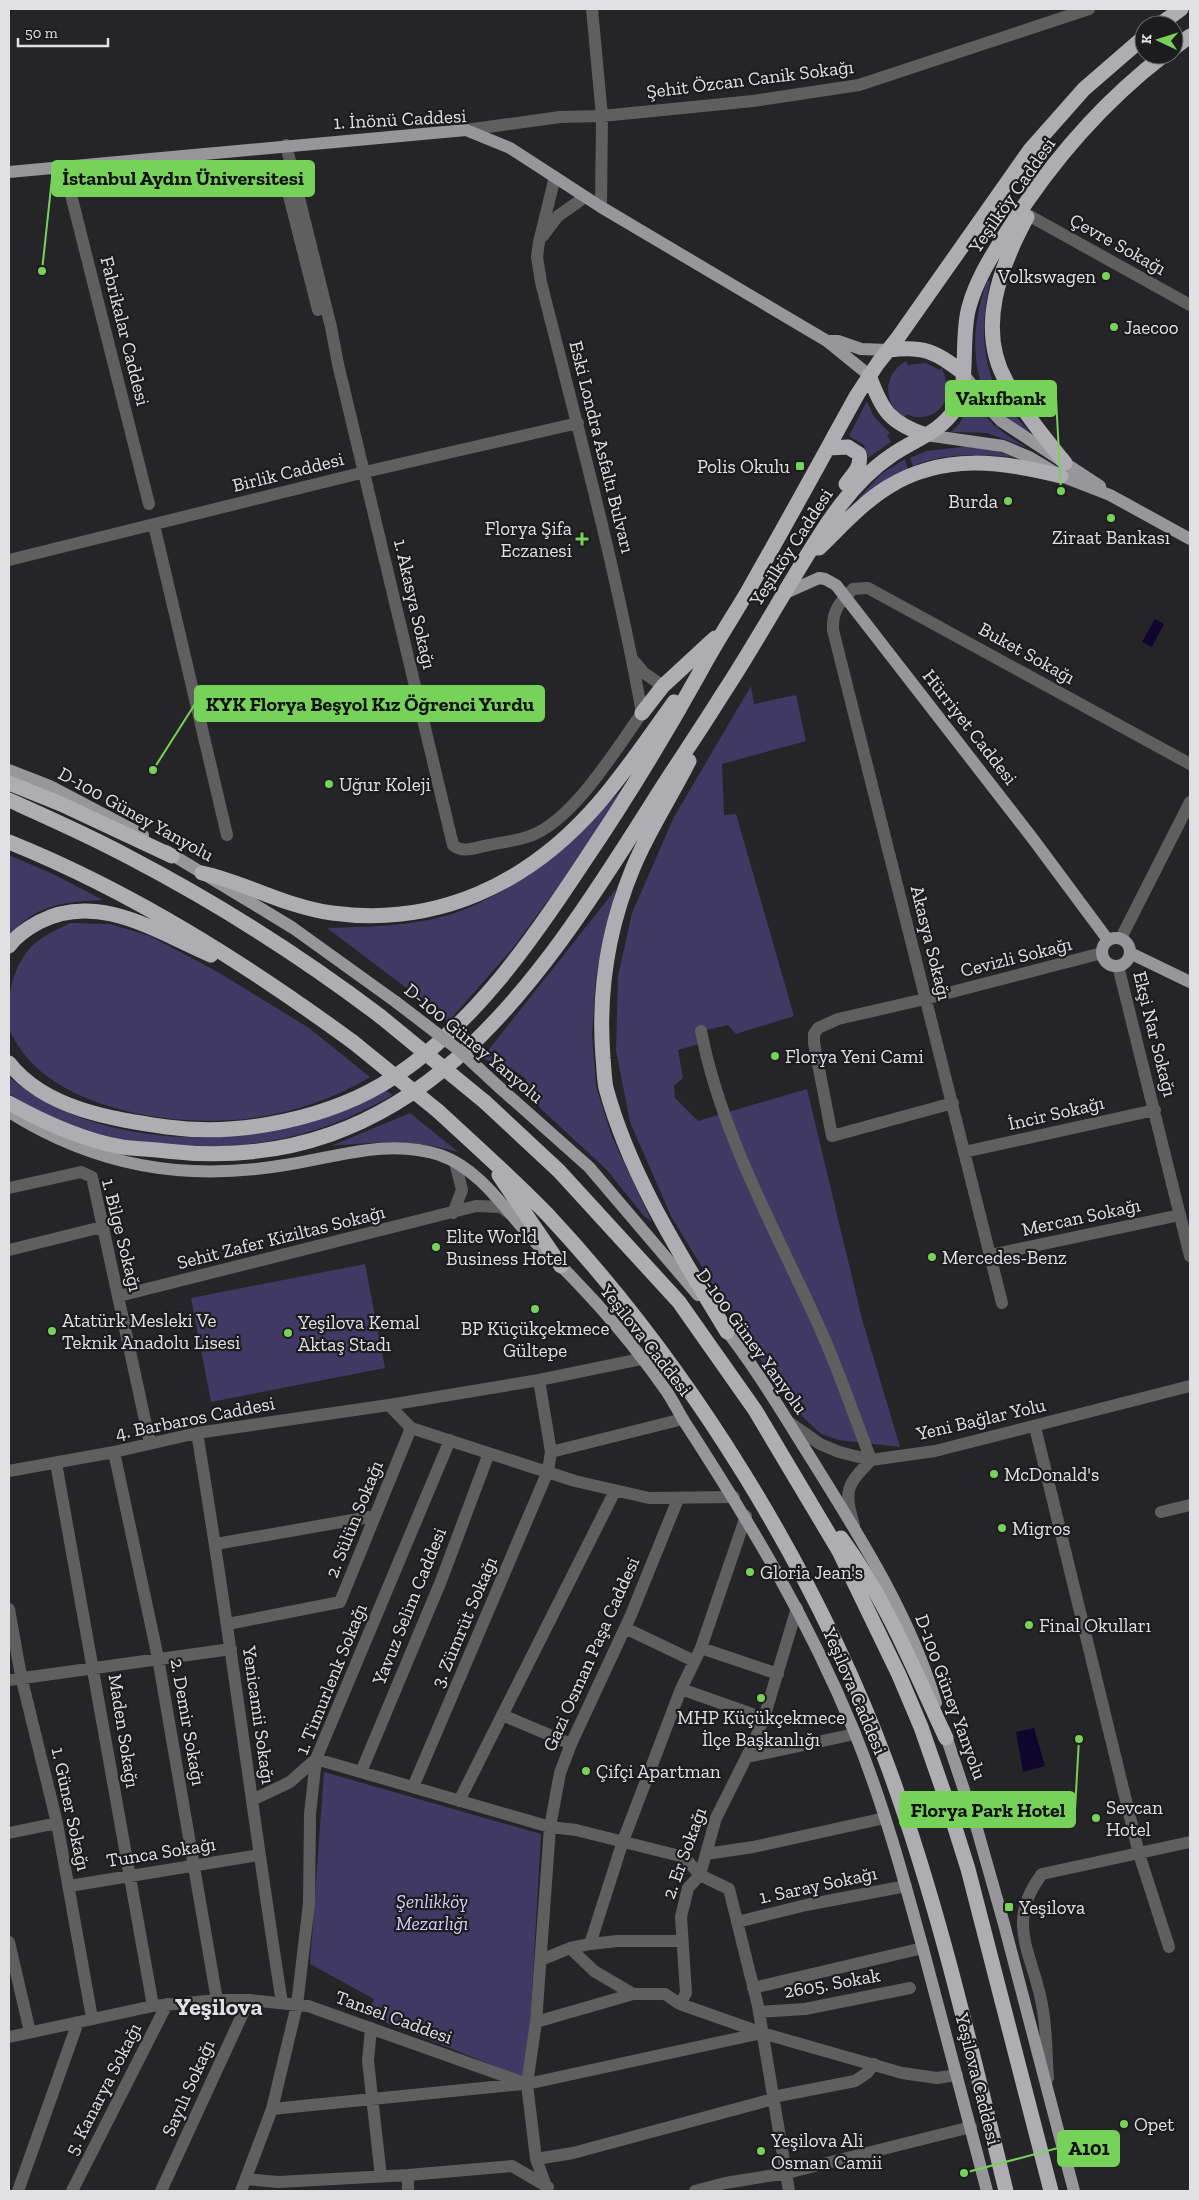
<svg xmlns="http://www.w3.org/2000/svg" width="1199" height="2200" viewBox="0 0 1199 2200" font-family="'Zilla Slab',serif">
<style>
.green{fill:#3f3964}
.water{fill:#10062d}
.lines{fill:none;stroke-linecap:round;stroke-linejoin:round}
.minor{stroke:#5f5f60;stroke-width:12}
.major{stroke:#97979b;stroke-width:12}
.highway{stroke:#aeaeb2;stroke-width:15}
.major-bridge{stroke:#97979b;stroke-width:12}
.highway-bridge{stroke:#aeaeb2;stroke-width:15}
.poi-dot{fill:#77d259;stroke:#1c1c1f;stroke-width:2}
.labels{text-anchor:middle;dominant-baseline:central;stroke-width:4.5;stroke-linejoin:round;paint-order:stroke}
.street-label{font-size:19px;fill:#e1e1e3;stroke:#1c1c1f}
.poi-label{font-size:19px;fill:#e1e1e3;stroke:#1c1c1f;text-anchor:start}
.park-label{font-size:19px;font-style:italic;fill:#d3cffd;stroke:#1c1c1f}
.district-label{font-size:24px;font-weight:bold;fill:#e1e1e3;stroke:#1c1c1f}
.leader{fill:none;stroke:#77d259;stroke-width:2}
.callout-dot{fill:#77d259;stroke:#1c1c1f;stroke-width:2}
.callout{fill:#77d259;stroke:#77d259;stroke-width:2}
.callout-label{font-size:20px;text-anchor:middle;font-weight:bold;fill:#111}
</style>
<rect width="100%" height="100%" fill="#252528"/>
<path class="green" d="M987 281H990C982 317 981 348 993 383L982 388C971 350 974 319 987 281Z
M906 361 908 365 926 363 940 370 942 368C945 377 950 389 946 399 940 415 921 422 907 414L904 417C882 403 883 374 906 361Z
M997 388 1007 406 1031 434 1008 421 985 394Z
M867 401 874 417 890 433 887 435 891 442 868 458 864 445 849 436Z
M976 402C988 424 1007 436 1028 448L987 433 951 432 960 423 969 405Z
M972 446 992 449 1013 457C979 454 945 453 913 466L910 458 926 451Z
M905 459 908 469 857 500 881 474Z
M751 686 754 704 796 695 806 741 722 764 724 815 736 814 794 1016 736 1034 728 1025 697 1032 699 1044 678 1050 683 1078 674 1086 675 1098 698 1121 807 1089 862 1319 900 1447 839 1440 821 1434 791 1406 722 1300 671 1216 630 1122 616 1051 618 976 632 913 674 817Z
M624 787 560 884 513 948 448 1022 421 999 327 928C368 927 413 926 452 914 522 890 574 839 624 787Z
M9 855 55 875 103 900C63 902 35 904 9 937Z
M616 889 596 977 592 1034 596 1086 612 1137 652 1222 643 1215 607 1170 540 1108 525 1078 515 1071 482 1058Z
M70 923 110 924 150 936 216 971 309 1028 370 1077C329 1102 282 1116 234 1120 163 1125 47 1107 12 1035 7 1027 9 1015 9 1006 9 984 19 955 37 942 46 934 59 929 70 923Z
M9 1077C82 1139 202 1149 292 1126 324 1118 355 1102 385 1090L393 1095C354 1117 313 1134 269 1141 187 1156 77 1143 9 1093Z
M410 1113 458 1152C410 1139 380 1142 331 1146Z
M365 1264 385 1368 211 1402 191 1298Z
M324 1772 541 1834 527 2079 367 2015 374 1999 310 1964Z"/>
<path class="water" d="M1155 619 1164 624 1152 647 1142 642Z
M1034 1728 1045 1766 1023 1772 1016 1732Z"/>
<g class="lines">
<path class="minor" d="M592 9 602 116 601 207
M466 130 560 117 602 116 753 101 859 85 1089 9
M286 145 331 327 338 364 453 845C463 854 477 847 489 845 502 842 517 841 530 836 573 821 616 749 642 713 616 568 577 425 541 282L537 257 539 242 555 177
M64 167 149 504
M286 184 318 310
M1028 215 1190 305
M543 236 558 216 585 197
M154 525 227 835
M9 560 365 472 578 423
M633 660 644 673 663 686
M1121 938 1190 802
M1118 966 1190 1256
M701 1031C722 1138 778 1234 822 1333 840 1374 855 1418 871 1460
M953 1103 832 1136 814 1043V1034L818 1028 838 1019 925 999 1102 953
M964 1152 1155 1110
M9 1188 81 1172 92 1177 150 1443
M453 1213 462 1190 455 1162
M9 1250 102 1227
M990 1255 1180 1215
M119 1296 476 1206 501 1207 510 1214
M1002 1303 833 630C832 610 840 602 853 589L868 588 1190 764
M389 1405 411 1428 575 1481 649 1498 734 1497
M790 1423 820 1444 839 1452 871 1460 935 1451 1190 1386
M1035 1427 1139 1854 1169 1947
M197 1433C229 1622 252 1813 282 2003
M114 1452 158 1658 217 2000
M551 1452 683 1419
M56 1463C90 1644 119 1825 153 2006
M9 1471 114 1452 197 1433 389 1405 539 1380 641 1359
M1161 1512 1190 1505
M854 1525C843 1490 847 1485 871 1460
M216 1544 375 1516
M9 1609 21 1676 57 1823 92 2018
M228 1624 340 1602 411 1428
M625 1628 694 1661
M701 1648 778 1674
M9 1680 231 1649
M681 1689 764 1718
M502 1715 571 1744
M747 1757 855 1734
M361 1772 441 1581 489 1453
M413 1787 548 1471 551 1452 539 1380
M252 1800 290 1782 316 1759 550 1827 576 1830 684 1857 700 1875 729 1889 758 2006 789 2191
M459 1801 615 1491
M9 1833 57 1823
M706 1854 753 1847 885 1818
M69 1886 259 1855
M737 1922 806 1905 906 1886
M9 1942 30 2032
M590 1944 618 1941H681
M570 1948 590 1944 623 1841 681 1689 701 1648 746 1516
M541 1960 570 1948 594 1971 633 1994H665L680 2004 762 2033 902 2073 937 2078 957 2075
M753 1988 923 1948
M680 2004 686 1993 681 1917 688 1888 700 1875 716 1818 752 1746 764 1718 797 1608
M759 2012 805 2009 910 1988
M536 2022 633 1994
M371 2028 368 2061 381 2177
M9 2037 153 2006 217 2000H249L308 2006 527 2084 762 2033
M1048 2078C1046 2054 1047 2029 1042 2005 1033 1953 1004 1924 1042 1874L1190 1842
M773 2097 855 2081 867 2073 874 2064
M272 2109 523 2084
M536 2159 573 2153 773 2099
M408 2175V2191
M246 2179 278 2182 408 2175 512 2166 548 2187
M18 2191 78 2022
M72 2191 167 2004
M161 2191 249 2000
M241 2191 272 2109 297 2005 309 1903 310 1814 316 1759 450 1440
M548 2191 536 2159 527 2084 536 2022 550 1827 560 1773 571 1744 631 1615 678 1499
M695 2191 725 2183 787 2173 971 2127"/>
<path class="major" d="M9 172 466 130 510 148 601 207 827 341 869 375
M827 341H838L861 349 889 350
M963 373 989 408 1001 421 1100 486
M926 435 1003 446 1029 457 1061 476 1110 495 1190 539
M783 594 819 578 825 579 836 585 1033 839 1108 940
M9 770 50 786 143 835
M166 851 293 928 396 1002
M1102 952a14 14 0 1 1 28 0a14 14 0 1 1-28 0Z
M1130 953 1190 982
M500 1088 589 1167 698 1295
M9 1112C95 1166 184 1182 285 1165 337 1157 388 1138 440 1155 482 1170 507 1213 536 1243 544 1251 553 1258 561 1266 598 1303 637 1349 667 1392 673 1401 678 1411 684 1421 750 1523 807 1617 854 1731 884 1805 905 1883 926 1960 947 2037 967 2114 987 2191
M721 1324C755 1366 783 1414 812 1460 860 1537 910 1615 936 1703
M944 1730 977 1829 1004 1924 1074 2191"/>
<path class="highway" d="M1159 25 1181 9
M1174 48 1190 36
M1027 217C1001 265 976 328 1006 381 1022 410 1044 437 1065 463
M889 350C923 346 936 351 963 373
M869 375C882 411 890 423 926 435
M828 448 848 447 859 454C862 467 853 474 846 484
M819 548C841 527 862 503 888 487 943 453 1002 461 1061 476
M642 713 663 686 715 638
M689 761C671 797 648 831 633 868 608 928 598 993 603 1058 604 1067 604 1078 606 1088 630 1176 680 1254 727 1332
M9 783 61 804 172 856
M9 800C49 818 90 836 129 857 217 903 301 956 380 1016
M9 842C133 892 246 964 353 1042
M202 873C247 883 286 907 332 913 437 927 528 884 597 805 625 773 649 737 674 702
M9 946C16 936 28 928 39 922 98 891 157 932 211 955
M9 1063C45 1109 112 1119 167 1127 241 1137 332 1118 394 1077 474 1024 531 942 583 863 625 801 664 737 700 672 715 644 732 618 748 591 785 526 821 460 857 395L878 363 897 339 1030 150 1084 89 1144 37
M485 1102 559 1171 679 1302 755 1410 839 1551 899 1675 921 1727 945 1796 968 1869 1051 2191
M9 1103C45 1123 82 1140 122 1147 136 1149 151 1149 166 1151 413 1179 535 989 651 805 674 768 699 732 722 695 759 639 790 580 827 524 845 497 865 473 892 455 913 440 940 433 955 409 970 384 960 338 969 307 977 278 993 254 1008 230 1050 163 1102 103 1164 55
M438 1111C475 1145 512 1178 547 1214 690 1367 814 1568 887 1764 938 1902 971 2048 1006 2191
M499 1175 561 1266
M841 1538C886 1599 914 1670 946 1738"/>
<path class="major-bridge" d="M396 1002 460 1051 500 1088"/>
<path class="highway-bridge" d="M380 1016 485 1102
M353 1042 438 1111"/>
</g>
<g class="poi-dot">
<circle cx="1106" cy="276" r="5"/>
<circle cx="1114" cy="327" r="5"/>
<rect x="795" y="461" width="10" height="10" rx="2.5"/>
<circle cx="1008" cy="501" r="5"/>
<circle cx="1111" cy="518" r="5"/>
<path d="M579.5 531.5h5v5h5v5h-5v5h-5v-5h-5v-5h5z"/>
<circle cx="329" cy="784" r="5"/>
<circle cx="775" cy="1056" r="5"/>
<circle cx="436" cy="1247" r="5"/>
<circle cx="932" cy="1257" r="5"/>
<circle cx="535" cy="1309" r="5"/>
<circle cx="52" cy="1331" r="5"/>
<circle cx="288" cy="1333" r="5"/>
<circle cx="994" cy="1474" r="5"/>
<circle cx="1002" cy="1528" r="5"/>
<circle cx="750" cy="1572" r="5"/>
<circle cx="1029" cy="1625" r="5"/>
<circle cx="761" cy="1698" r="5"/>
<circle cx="586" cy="1771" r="5"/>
<circle cx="1096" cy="1818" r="5"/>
<rect x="1004" y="1902" width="10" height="10" rx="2.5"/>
<circle cx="1124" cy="2124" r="5"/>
<circle cx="761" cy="2151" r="5"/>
</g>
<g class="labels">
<g class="street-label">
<text transform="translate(750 79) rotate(-7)">Şehit Özcan Canik Sokağı</text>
<text transform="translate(400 119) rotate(-3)">1. İnönü Caddesi</text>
<text transform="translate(1012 195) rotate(-55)">Yeşilköy Caddesi</text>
<text transform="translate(1118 244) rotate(29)">Çevre Sokağı</text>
<text transform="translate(125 331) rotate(76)">Fabrikalar Caddesi</text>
<text transform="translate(602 447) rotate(76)">Eski Londra Asfaltı Bulvarı</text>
<text transform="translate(288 472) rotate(-14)">Birlik Caddesi</text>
<text transform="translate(791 547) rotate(-57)">Yeşilköy Caddesi</text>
<text transform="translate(415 604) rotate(77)">1. Akasya Sokağı</text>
<text transform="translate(1027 653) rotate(29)">Buket Sokağı</text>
<text transform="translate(970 727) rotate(52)">Hürriyet Caddesi</text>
<text transform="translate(136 814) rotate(29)">D-100 Güney Yanyolu</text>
<text transform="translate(931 943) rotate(76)">Akasya Sokağı</text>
<text transform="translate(1016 957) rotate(-14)">Cevizli Sokağı</text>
<text transform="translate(1155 1034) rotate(76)">Ekşi Nar Sokağı</text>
<text transform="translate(474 1043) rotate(40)">D-100 Güney Yanyolu</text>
<text transform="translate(1056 1113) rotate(-13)">İncir Sokağı</text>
<text transform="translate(1081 1217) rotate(-12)">Mercan Sokağı</text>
<text transform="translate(122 1235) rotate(76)">1. Bilge Sokağı</text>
<text transform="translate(281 1237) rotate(-14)">Sehit Zafer Kiziltas Sokağı</text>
<text transform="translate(646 1340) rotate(52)">Yeşilova Caddesi</text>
<text transform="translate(752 1341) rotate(54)">D-100 Güney Yanyolu</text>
<text transform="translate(195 1418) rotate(-11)">4. Barbaros Caddesi</text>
<text transform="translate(981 1419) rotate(-13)">Yeni Bağlar Yolu</text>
<text transform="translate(354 1519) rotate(-68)">2. Sülün Sokağı</text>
<text transform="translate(409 1606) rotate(-68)">Yavuz Selim Caddesi</text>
<text transform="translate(464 1622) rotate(-67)">3. Zümrüt Sokağı</text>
<text transform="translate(591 1654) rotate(-66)">Gazi Osman Paşa Caddesi</text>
<text transform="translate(331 1679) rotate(-68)">1. Timurlenk Sokağı</text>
<text transform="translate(855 1691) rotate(67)">Yeşilova Caddesi</text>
<text transform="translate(951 1697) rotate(70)">D-100 Güney Yanyolu</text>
<text transform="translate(259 1715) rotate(82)">Yenicamii Sokağı</text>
<text transform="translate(188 1722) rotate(80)">2. Demir Sokağı</text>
<text transform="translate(124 1731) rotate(81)">Maden Sokağı</text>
<text transform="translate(71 1809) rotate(78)">1. Güner Sokağı</text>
<text transform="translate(161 1852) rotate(-9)">Tunca Sokağı</text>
<text transform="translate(684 1853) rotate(-70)">2. Er Sokağı</text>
<text transform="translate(818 1885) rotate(-12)">1. Saray Sokağı</text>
<text transform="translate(832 1983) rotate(-10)">2605. Sokak</text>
<text transform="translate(394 2017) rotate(20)">Tansel Caddesi</text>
<text transform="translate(978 2079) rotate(76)">Yeşilova Caddesi</text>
<text transform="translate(188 2088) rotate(-66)">Sayılı Sokağı</text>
<text transform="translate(103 2089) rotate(-63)">5. Kanarya Sokağı</text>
</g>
<g class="poi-label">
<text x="1096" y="276" text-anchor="end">Volkswagen</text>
<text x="1124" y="327">Jaecoo</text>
<text x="790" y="466" text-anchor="end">Polis Okulu</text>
<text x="998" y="501" text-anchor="end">Burda</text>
<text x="572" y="528" text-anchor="end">Florya Şifa<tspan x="572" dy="22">Eczanesi</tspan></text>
<text x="1111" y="537" text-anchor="middle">Ziraat Bankası</text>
<text x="339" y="784">Uğur Koleji</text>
<text x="785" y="1056">Florya Yeni Cami</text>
<text x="446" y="1236">Elite World<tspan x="446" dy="22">Business Hotel</tspan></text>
<text x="942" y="1257">Mercedes-Benz</text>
<text x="62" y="1320">Atatürk Mesleki Ve<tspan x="62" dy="22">Teknik Anadolu Lisesi</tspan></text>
<text x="298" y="1322">Yeşilova Kemal<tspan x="298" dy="22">Aktaş Stadı</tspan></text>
<text x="535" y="1328" text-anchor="middle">BP Küçükçekmece<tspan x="535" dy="22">Gültepe</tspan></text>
<text x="1004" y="1474">McDonald's</text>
<text x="1012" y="1528">Migros</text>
<text x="760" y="1572">Gloria Jean's</text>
<text x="1039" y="1625">Final Okulları</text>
<text x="761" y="1717" text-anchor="middle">MHP Küçükçekmece<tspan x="761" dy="22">İlçe Başkanlığı</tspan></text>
<text x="596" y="1771">Çifçi Apartman</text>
<text x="1106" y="1807">Sevcan<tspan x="1106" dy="22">Hotel</tspan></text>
<text x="1019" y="1907">Yeşilova</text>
<text x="1134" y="2124">Opet</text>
<text x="771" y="2140">Yeşilova Ali<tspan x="771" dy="22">Osman Camii</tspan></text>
</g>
<g class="park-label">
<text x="432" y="1901">Şenlikköy<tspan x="432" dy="22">Mezarlığı</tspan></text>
</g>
<g class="district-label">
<text x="219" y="2006">Yeşilova</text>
</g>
</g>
<path class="leader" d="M42 271L52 178M1061 491L1056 398M153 770L195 704M1079 1739L1075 1810M964 2173L1058 2148"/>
<g class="callout-dot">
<circle cx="42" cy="271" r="5"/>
<circle cx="1061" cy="491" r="5"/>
<circle cx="153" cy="770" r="5"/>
<circle cx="1079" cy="1739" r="5"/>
<circle cx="964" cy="2173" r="5"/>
</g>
<g class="callout">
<rect x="52" y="161" width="262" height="35" rx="5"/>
<rect x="946" y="381" width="110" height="35" rx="5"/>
<rect x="195" y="686" width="349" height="35" rx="5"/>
<rect x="900" y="1792" width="175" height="35" rx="5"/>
<rect x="1058" y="2131" width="61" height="35" rx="5"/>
</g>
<g class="callout-label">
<text x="183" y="185">İstanbul Aydın Üniversitesi</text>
<text x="1001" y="405">Vakıfbank</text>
<text x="370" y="711">KYK Florya Beşyol Kız Öğrenci Yurdu</text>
<text x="988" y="1817">Florya Park Hotel</text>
<text x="1089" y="2155">A101</text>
</g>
<rect width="1199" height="2200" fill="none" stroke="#e1e1e3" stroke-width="20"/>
<g transform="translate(1159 40) rotate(274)"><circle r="24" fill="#1c1c1f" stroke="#6b6b6d"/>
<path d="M0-4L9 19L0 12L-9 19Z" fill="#77d259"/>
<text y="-8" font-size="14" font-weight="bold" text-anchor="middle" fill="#e1e1e3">K</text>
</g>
<path d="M18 38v8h90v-8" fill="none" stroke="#e1e1e3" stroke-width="2.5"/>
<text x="25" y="38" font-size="15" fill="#e1e1e3" stroke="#1c1c1f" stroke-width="4" paint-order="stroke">50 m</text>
</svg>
